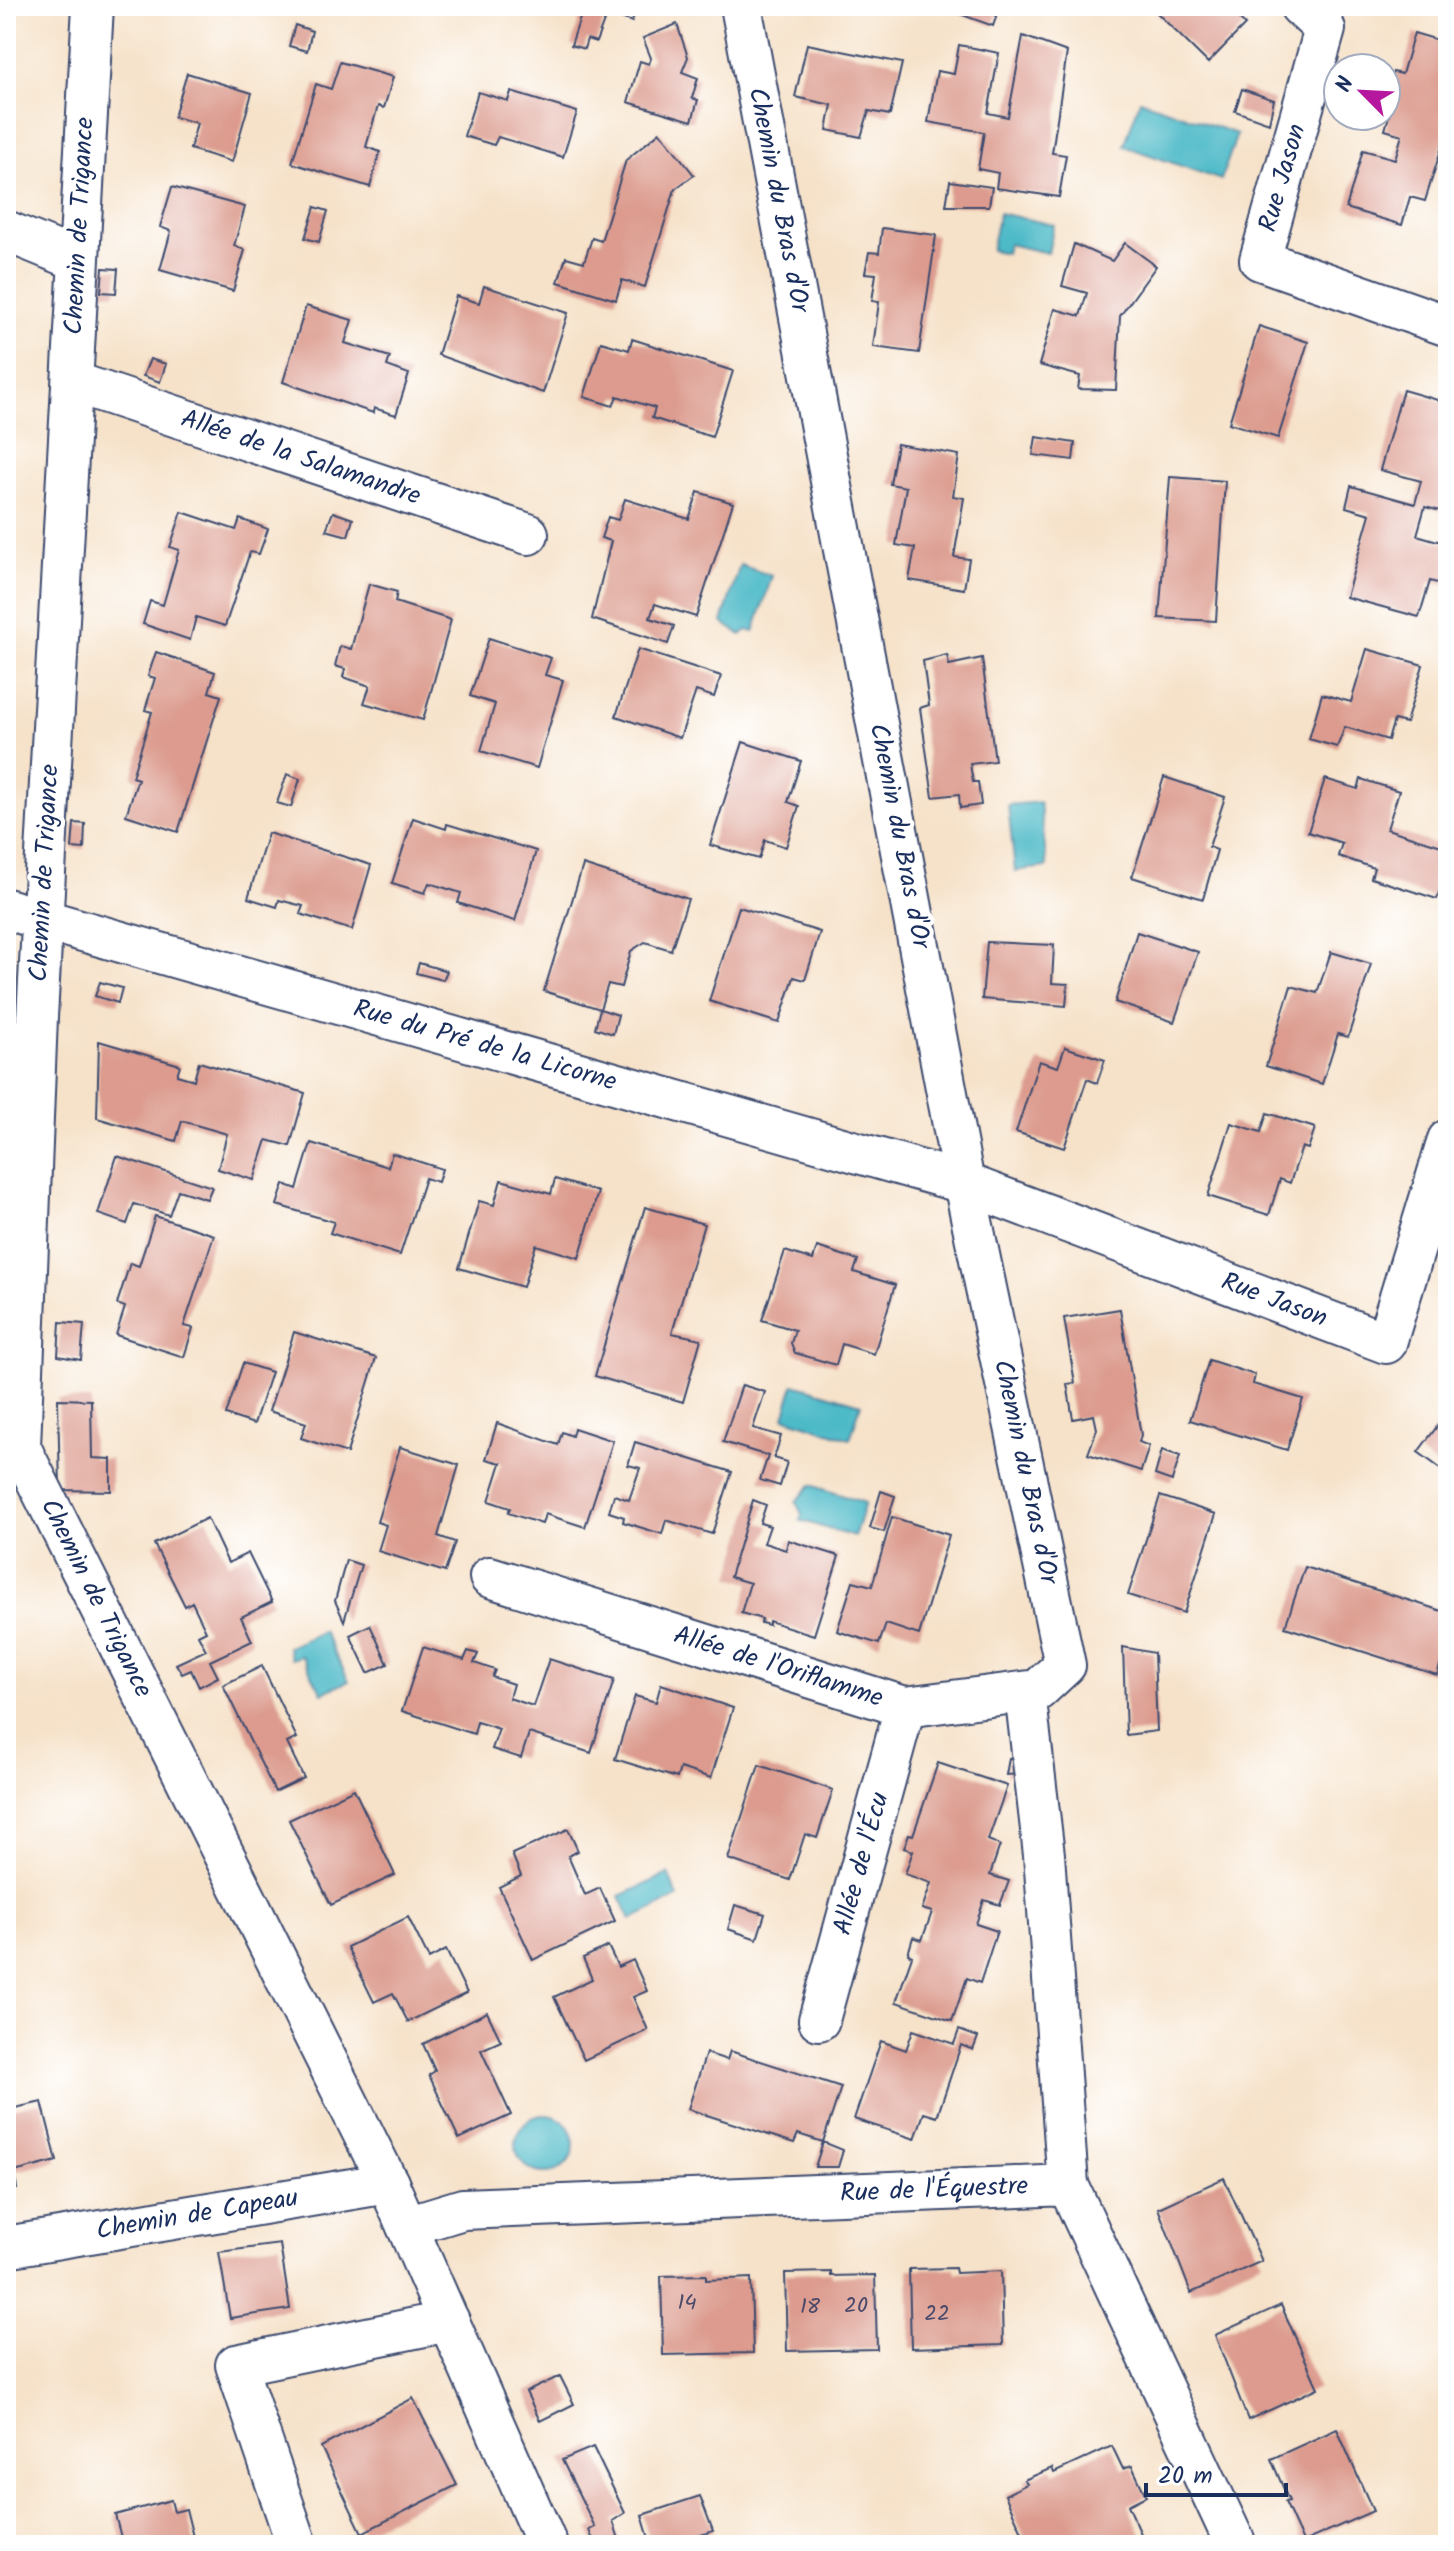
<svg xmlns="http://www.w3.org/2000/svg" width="1454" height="2551" viewBox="0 0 1454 2551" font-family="Kalam,sans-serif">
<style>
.water{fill:#4dbac8;stroke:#347493;stroke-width:2}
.building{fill:#dc9b8e}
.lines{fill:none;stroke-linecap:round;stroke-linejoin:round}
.street-casing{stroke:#3c4a6e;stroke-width:44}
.street{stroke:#fff;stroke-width:40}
.labels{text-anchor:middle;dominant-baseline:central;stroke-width:8;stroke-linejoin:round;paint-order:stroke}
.number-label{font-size:22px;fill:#4b4a6a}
.street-label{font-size:26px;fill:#1b2f5e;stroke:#fff}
</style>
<rect width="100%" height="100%" fill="#fff"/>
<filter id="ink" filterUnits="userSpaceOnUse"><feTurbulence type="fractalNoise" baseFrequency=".0125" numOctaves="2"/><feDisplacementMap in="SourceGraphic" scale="16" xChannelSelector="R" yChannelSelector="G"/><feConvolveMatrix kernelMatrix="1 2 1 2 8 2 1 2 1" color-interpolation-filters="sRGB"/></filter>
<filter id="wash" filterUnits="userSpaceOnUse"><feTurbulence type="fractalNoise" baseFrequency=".006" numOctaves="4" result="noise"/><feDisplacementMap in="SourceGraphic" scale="32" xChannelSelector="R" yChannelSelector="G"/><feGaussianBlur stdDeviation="1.8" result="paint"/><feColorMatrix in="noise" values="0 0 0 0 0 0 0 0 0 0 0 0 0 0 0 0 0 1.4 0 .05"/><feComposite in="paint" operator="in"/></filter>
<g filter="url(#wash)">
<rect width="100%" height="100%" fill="#f6e2c9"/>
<path class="water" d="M1140 100 1237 134 1221 180 1124 146Z
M999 213 1054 225 1048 253 1008 244 1006 253 991 250Z
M740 565 772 576 754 632 747 630 741 635 722 622Z
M1040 802 1047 867 1015 871 1008 805Z
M794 1384 861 1404 850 1439 784 1417Z
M811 1485 865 1503 854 1537 800 1520 802 1514 796 1502Z
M323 1631 349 1681 322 1693 302 1656 291 1659 288 1647Z
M668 1874 678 1897 631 1920 620 1896Z
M516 2144a29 29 0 1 1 58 0a29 29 0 1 1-58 0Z"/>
<g id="blocks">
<path class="building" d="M550 6H570L569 12Z
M584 6H637L632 22 607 13 596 42 587 39 584 49 571 45Z
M956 6H1000L993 26 954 12Z
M1150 6H1226L1245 25 1208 63Z
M677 24 688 57 682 72 698 78 692 98 698 100 692 121 628 102 640 61 649 64 651 58 643 38Z
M295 25 312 31 307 51 289 46Z
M1414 33 1448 43V127L1425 201 1410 197 1402 225 1346 208 1363 150 1395 159 1402 135 1385 130 1390 112 1386 111V95L1393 72 1402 74Z
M1023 36 1067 52 1052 153 1066 155 1059 197 996 188 998 173 978 169 984 132 928 122 937 71 954 74 959 45 999 53 988 113 1008 117Z
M807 44 902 63 890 115 869 111 861 137 827 130 832 105 795 97Z
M340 62 393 77 384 108 378 106 366 147 380 152 370 187 292 163 316 84 331 89Z
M187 73 252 93 232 162 190 149 197 123 174 117Z
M1242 89 1274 100 1269 123 1235 111Z
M478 92 508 101 511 92 577 112 563 157 498 137 494 145 464 136Z
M660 132 694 175 675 189 645 287 622 280 616 300 558 282 566 257 584 262 592 238 601 241 626 160Z
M950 181 992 187 989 206H946Z
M172 187 245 207 234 246 245 250 233 291 160 270 171 231 160 227Z
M315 207 328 211 319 242 305 238Z
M882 228 936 235 919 353 873 347 879 302 872 301 876 274 865 273 869 252 879 253Z
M1125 243 1156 266 1120 316 1116 390 1078 389 1080 376 1039 365 1055 309 1080 316 1087 293 1062 286 1074 244 1112 261Z
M103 268 118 269 116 293 101 292Z
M484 286 568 313 543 393 438 355 456 296 479 303Z
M306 306 352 320 345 343 390 357 387 366 409 374 396 415 374 408 373 413 283 382Z
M1259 326 1308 342 1278 438 1229 423Z
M632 339 733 371 712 437 652 418 655 408 617 396 613 406 584 397 601 342 629 350Z
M150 359 166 364 160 382 143 376Z
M1403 390 1448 403V513L1425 507 1417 535 1448 544V586L1430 581 1419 617 1346 597 1370 514 1346 507 1351 486 1415 504 1421 481 1380 470Z
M1036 437 1075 443 1073 460 1033 455Z
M897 444 959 455 953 496 964 498 954 557 969 559 964 589 909 580 915 548 896 545 906 487 890 484Z
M1170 477 1225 481 1216 621 1159 618Z
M698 492 733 503 696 617 655 604 650 618 674 626 668 644 592 619 611 541 601 538 608 517 618 520 625 499 689 519Z
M182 512 236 530 240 519 268 529 259 554 250 552 225 626 196 617 190 640 143 624 150 601 163 605 179 550 170 547Z
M333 512 353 519 348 536 326 530Z
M369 584 397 592 395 602 451 620 423 720 364 703 370 686 343 677 345 669 335 666 340 646 351 649Z
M489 638 551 658 545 675 563 680 537 768 481 751 495 704 470 696Z
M638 649 721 676 714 697 696 691 680 738 616 716Z
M1367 649 1423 665 1406 723 1394 720 1388 740 1345 727 1337 747 1309 739 1322 694 1351 702Z
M156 652 215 672 209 692 221 696 178 832 126 815 138 779 132 777 152 712 145 710 155 678 148 676Z
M947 655 949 665 982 658 995 761 970 764 973 782H978L981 805 960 808 959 794 933 797 920 708 929 705 923 661Z
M743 742 801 761 788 802 799 806 786 847 765 840 759 859 710 845Z
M287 774 300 779 291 807 277 803Z
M1164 777 1225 797 1209 847 1217 850 1203 899 1132 877Z
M1325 779 1358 789 1361 779 1399 791 1387 829 1448 848V863L1437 899 1371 878 1374 868 1338 856 1342 843 1308 832Z
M413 818 446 829 447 824 536 851 515 921 458 903 461 893 429 883 425 893 392 883Z
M74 823 85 824 84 849 72 848Z
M268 833 371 865 352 930 300 914 303 906 279 900 277 907 248 898Z
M583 865 688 899 671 950 645 942 631 951 621 987 608 984 600 1009 544 991Z
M739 907 820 932 805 980 794 977 779 1023 709 1001Z
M1137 932 1198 952 1174 1022 1115 1002Z
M987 942 1054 945 1052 983 1068 984 1066 1006 982 999Z
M1331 952 1371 964 1348 1037 1338 1034 1322 1084 1266 1066 1291 986 1317 993Z
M419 963 447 971 443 980 416 973Z
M100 982 122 988 118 1003 95 996Z
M600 1009 618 1015 613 1034 595 1028Z
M99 1041 180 1065 177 1075 194 1080 199 1062 305 1093 290 1146 267 1140 254 1180 218 1169 227 1134 182 1121 176 1141 97 1118Z
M1065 1047 1105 1060 1097 1083 1087 1079 1064 1148 1016 1132 1039 1061 1058 1067Z
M1267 1113 1315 1128 1308 1149 1302 1147 1290 1183 1280 1179 1269 1215 1208 1196 1231 1123 1261 1132Z
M311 1143 388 1167 392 1153 442 1169 438 1182 425 1178 400 1255 330 1233 334 1222 277 1205 284 1184 297 1189Z
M117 1156 212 1187 207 1199 178 1190 169 1215 134 1204 127 1224 98 1214Z
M555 1179 598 1192 579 1258 536 1245 523 1287 459 1268 479 1201 494 1205 501 1180 551 1194Z
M645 1207 704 1224 672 1333 701 1339 683 1402 595 1376Z
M155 1216 214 1235 184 1326 193 1328 184 1357 116 1335 125 1307 117 1304 130 1263 139 1266Z
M817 1247 858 1260 854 1272 895 1285 874 1354 842 1344 836 1365 795 1353 791 1343 795 1330 762 1320 785 1251 813 1260Z
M1120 1309 1141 1435 1139 1442 1149 1446 1141 1471 1088 1454 1097 1429 1094 1415 1073 1419 1067 1384 1075 1383 1064 1318Z
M60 1322 84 1324 81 1360 58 1356Z
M294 1332 376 1358 347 1453 301 1438 306 1423 269 1411Z
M1209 1360 1255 1375 1253 1384 1303 1399 1287 1450 1190 1420Z
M243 1363 271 1372 254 1424 226 1415Z
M742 1385 765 1392 753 1428 781 1436 774 1458 787 1462 780 1486 760 1480 768 1456 723 1442Z
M58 1399 91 1400 92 1458 111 1459V1491L60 1490Z
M1448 1412V1474L1418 1452Z
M497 1423 558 1445 562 1432 572 1436 574 1428 613 1441 585 1527 545 1514 542 1524 508 1513 510 1508 489 1501 501 1463 486 1459Z
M635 1442 732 1472 712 1534 666 1520 662 1534 623 1522 624 1517 609 1512 614 1495 629 1500 640 1468 628 1465Z
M400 1447 459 1465 438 1536 455 1542 445 1572 378 1551 386 1525 377 1522Z
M1162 1450 1180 1456 1172 1481 1155 1475Z
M881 1491 895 1496 884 1532 870 1528Z
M1160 1496 1216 1514 1184 1613 1128 1595Z
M753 1500 766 1505 760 1523 770 1526 764 1543 786 1550 788 1540 839 1556 814 1635 769 1621V1625L761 1623 762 1619 741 1613 750 1583 730 1577Z
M892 1517 949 1535 919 1635 886 1624 879 1644 837 1631 853 1581 872 1586Z
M207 1518 228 1563 248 1553 272 1602 241 1617 252 1641 210 1661 218 1677 199 1687 191 1670 182 1674 176 1664 206 1650 198 1635 206 1631 192 1602 185 1606 154 1544Z
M346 1560 361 1565 344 1621 335 1601Z
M1305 1567 1448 1613V1640L1437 1675 1285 1627Z
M370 1625 388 1664 368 1673 350 1635Z
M423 1647 464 1660 468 1651 478 1654 474 1663 495 1670 492 1677 513 1684 509 1698 533 1706 549 1659 614 1680 591 1753 529 1733 521 1758 492 1749 499 1729 477 1722 474 1734 402 1711Z
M1123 1647 1154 1653 1157 1731 1126 1735Z
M262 1666 297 1738 287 1743 304 1778 275 1792 223 1685Z
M661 1684 733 1708 711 1778 680 1768 677 1778 615 1759 635 1696 656 1702Z
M1018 1757 1020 1774 1006 1775 1009 1758Z
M938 1763 1007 1786 988 1840 1000 1845 990 1875 1009 1881 1000 1905 984 1900 976 1924 997 1931 980 1983 967 1978 952 2021 896 2002 912 1956 908 1954 913 1937 922 1940 932 1912 922 1909 931 1883 905 1874 913 1851 904 1848 909 1834 913 1835Z
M759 1765 833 1790 817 1838 805 1834 790 1880 728 1859Z
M354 1789 395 1875 331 1905 289 1820Z
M568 1829 578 1851 568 1856 585 1895 600 1888 615 1921 533 1960 499 1887 521 1876 512 1854Z
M735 1905 765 1914 757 1939 728 1929Z
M408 1917 429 1959 446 1950 467 1993 408 2022 393 1993 374 2002 347 1947Z
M608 1946 618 1967 633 1960 647 1991 633 1997 648 2030 584 2060 554 1997 592 1979 583 1958Z
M487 2012 501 2041 481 2050 511 2115 459 2139 429 2075 435 2071 423 2044Z
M913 2030 954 2044 959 2030 978 2037 973 2050 961 2045 937 2117 924 2113 915 2139 854 2119 881 2041 906 2050Z
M730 2051 841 2087 823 2142 843 2150 838 2167H815L823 2142 798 2134 794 2143 688 2109 706 2053 727 2060Z
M42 2102 57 2161 14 2172 17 2189 6 2192V2154L9 2153 6 2110Z
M1224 2178 1262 2261 1191 2293 1158 2208Z
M280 2244 290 2309 230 2318 219 2252Z
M955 2268 956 2273 1001 2271 1003 2345 911 2348 909 2269Z
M831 2272V2276L875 2275 877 2349 787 2351 785 2273Z
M706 2275V2280L751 2278 753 2353 663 2355 661 2276Z
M1281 2305 1318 2388 1248 2420 1215 2335Z
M560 2376 574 2404 540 2421 526 2392Z
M413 2398 457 2485 362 2533 321 2447Z
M1337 2429 1373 2511 1303 2542 1285 2502 1289 2501 1271 2459Z
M1112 2446 1123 2469 1132 2466 1146 2496 1128 2505 1146 2545H1028L1005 2495 1027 2484 1024 2480 1052 2468 1054 2473Z
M593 2447 625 2513 613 2521 621 2545H595L589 2530 595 2527 562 2460Z
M700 2496 713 2531 671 2545H651L642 2515Z
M171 2500 174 2512 186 2509 195 2545H123L115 2515Z"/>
</g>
</g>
<g filter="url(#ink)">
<use href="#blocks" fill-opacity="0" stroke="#3c4a6e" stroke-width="2"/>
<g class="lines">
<defs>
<g id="street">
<path id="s1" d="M93 6 37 1017 20 1447 388 2183 547 2545"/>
<path d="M1300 6 1325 29 1260 260 1448 326"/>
<path d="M6 231 77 260"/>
<path id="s2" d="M73 382 528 534"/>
<path id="s3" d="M6 909 964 1183 1386 1343 1448 1140"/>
<path id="s4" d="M490 1577 905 1707 1038 1690 1065 1665 964 1183 741 6"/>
<path d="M1025 1692 1044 1855 1068 2185"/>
<path id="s5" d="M819 2020 905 1707"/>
<path id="s6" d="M407 2226 463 2209 1068 2185 1236 2545"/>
<path id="s7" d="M6 2247 388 2183"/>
<path d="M297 2545 236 2365 449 2321"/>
</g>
</defs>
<use href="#street" class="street-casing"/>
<use href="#street" class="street"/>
</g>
</g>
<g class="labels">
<g class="number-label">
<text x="687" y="2303">14</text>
<text x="856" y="2306">20</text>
<text x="810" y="2307">18</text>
<text x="937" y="2314">22</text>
</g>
<g class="street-label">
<text transform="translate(1283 178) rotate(-74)">Rue Jason</text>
<text transform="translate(778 200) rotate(79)">Chemin du Bras d'Or</text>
<text transform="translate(80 226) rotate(-87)">Chemin de Trigance</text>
<text stroke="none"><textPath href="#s2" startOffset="240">Allée de la Salamandre</textPath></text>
<text transform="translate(899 836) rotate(79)">Chemin du Bras d'Or</text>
<text transform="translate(45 873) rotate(-87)">Chemin de Trigance</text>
<text stroke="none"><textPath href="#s3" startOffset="498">Rue du Pré de la Licorne</textPath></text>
<text stroke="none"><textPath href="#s3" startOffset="1328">Rue Jason</textPath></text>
<text transform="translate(1025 1472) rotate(78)">Chemin du Bras d'Or</text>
<text stroke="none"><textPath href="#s1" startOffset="1612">Chemin de Trigance</textPath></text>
<text stroke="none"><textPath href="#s4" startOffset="302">Allée de l'Oriflamme</textPath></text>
<text stroke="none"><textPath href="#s5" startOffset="162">Allée de l'Écu</textPath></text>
<text stroke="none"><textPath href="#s6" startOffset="530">Rue de l'Équestre</textPath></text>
<text stroke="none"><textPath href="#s7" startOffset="194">Chemin de Capeau</textPath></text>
</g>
</g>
<rect width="1454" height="2551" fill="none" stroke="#fff" stroke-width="32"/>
<g transform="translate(1362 92) rotate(294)"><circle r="38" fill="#ffffff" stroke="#a4acbf" stroke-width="2"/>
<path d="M0-6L14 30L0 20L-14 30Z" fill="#b5179e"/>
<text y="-12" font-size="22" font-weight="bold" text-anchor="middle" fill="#1b2f5e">N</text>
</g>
<path d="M1146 2483v12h140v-12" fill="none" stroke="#1b2f5e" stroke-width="4"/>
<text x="1158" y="2483" font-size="24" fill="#1b2f5e" stroke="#ffffff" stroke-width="6" paint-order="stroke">20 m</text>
</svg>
